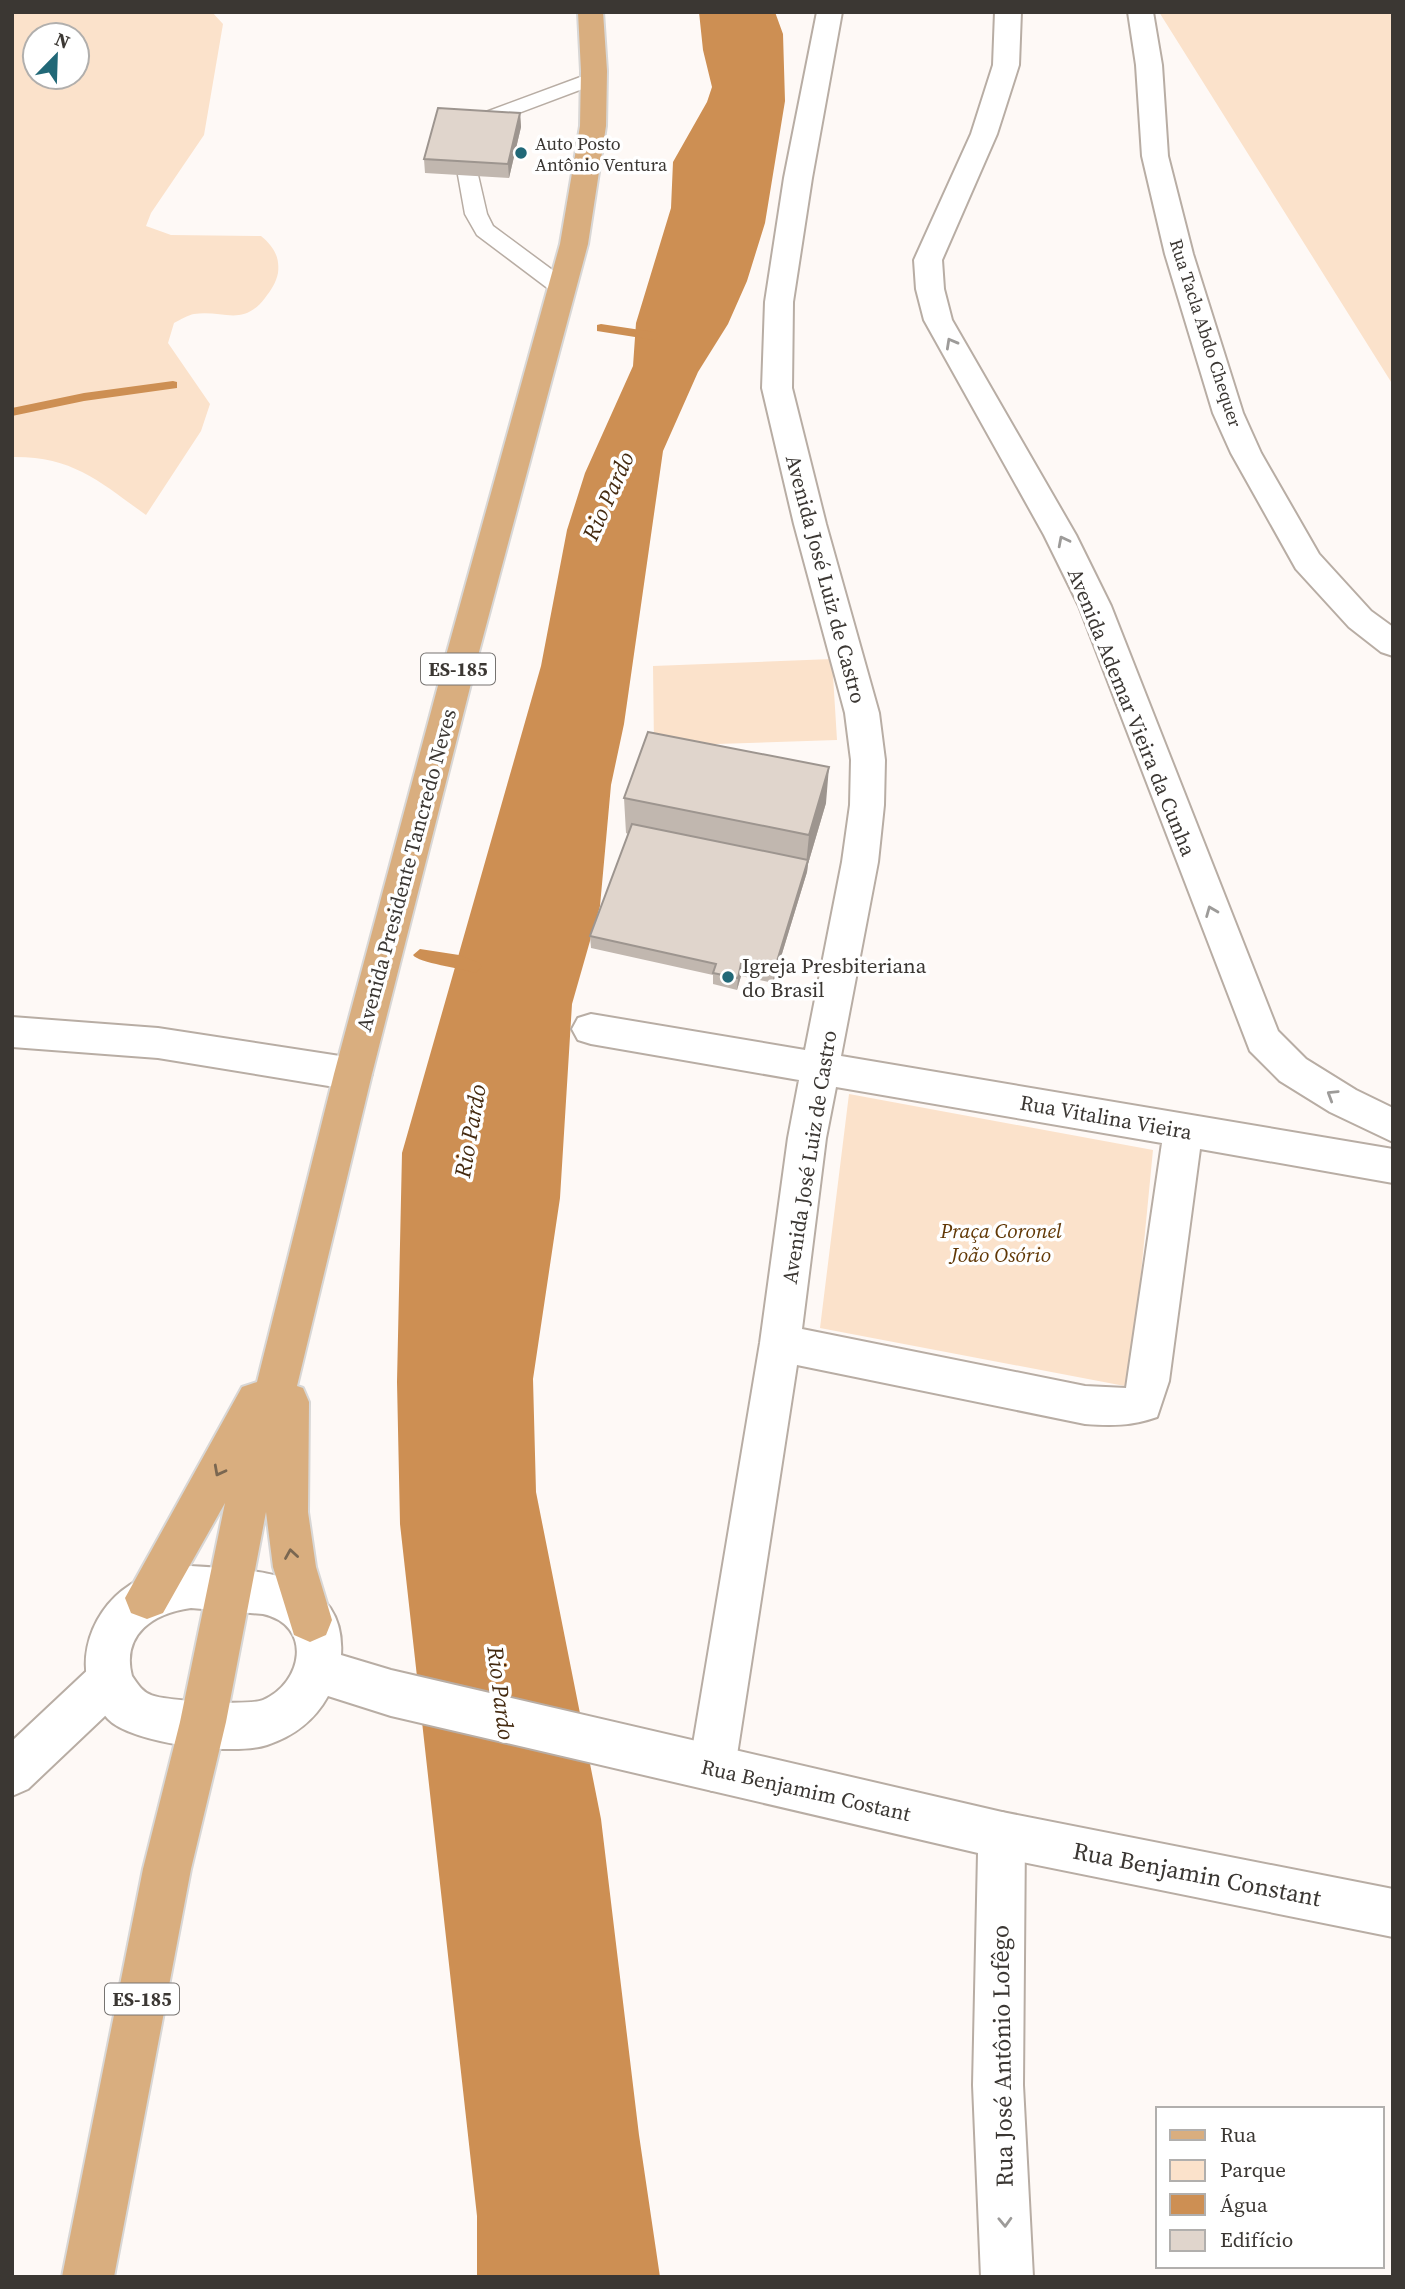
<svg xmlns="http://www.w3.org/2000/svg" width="1405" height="2289" viewBox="0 0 1405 2289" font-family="'Source Serif 4',serif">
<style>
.green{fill:#fbe2cb;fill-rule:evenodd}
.water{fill:#cd8f53}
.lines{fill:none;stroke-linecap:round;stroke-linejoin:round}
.stream{fill:#cd8f53;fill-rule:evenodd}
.service-casing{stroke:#b8ada4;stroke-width:3}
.minor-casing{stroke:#b8ada4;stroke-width:4}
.tertiary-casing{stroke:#b8ada4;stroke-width:4}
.primary-casing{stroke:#d8d7d6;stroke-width:4}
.service{fill:#fff;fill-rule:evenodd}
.minor{fill:#fff;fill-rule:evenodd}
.tertiary{fill:#fff;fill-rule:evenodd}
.primary{fill:#d9ae7f;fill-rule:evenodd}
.wall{fill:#c1b7af}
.shaded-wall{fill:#9d958f}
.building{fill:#e0d5cc;stroke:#9d958f;stroke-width:2}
.oneway{stroke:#9d9b99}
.oneway2{stroke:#7a6751}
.poi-dot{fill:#216877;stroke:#fff;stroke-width:2.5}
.labels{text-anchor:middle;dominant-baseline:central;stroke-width:7;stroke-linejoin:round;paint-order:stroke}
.far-poi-label{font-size:18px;fill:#3b3733;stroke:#fff;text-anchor:start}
.far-street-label{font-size:18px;fill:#3b3733;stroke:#fff}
.shield{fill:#fff;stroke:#767370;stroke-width:2}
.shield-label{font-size:19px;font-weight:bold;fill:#3b3733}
.street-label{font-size:21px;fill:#3b3733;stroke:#fff}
.poi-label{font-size:21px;fill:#3b3733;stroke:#fff;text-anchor:start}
.park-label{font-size:21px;font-style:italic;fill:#613806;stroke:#fff}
.water-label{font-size:23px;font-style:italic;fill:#452b11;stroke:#fff}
.near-street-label{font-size:24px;fill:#3b3733;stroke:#fff}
</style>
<rect width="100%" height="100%" fill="#fef9f6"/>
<path class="green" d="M12 12H212L223 24 204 135 151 213 146 226 171 235 261 236C273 246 280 256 278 273 276 283 271 290 265 298 243 327 224 310 194 314 188 315 180 320 174 323L168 343 210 404 201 431 146 515C100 482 73 456 12 457ZM35 35H77V77H35Z
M1159 12H1393V385Z
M832 659 837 740 654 746 653 666Z
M849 1094 1153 1150 1130 1387 820 1328Z"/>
<path class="water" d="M699 12H775L783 34 785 101 765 223 747 281 728 324 698 372 663 451 624 724 611 785 600 906 572 1004 560 1198 533 1379 536 1492 601 1819 639 2135 660 2277H477V2216L400 1524 397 1382 402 1153 541 666 567 530 585 473 633 366 636 323 671 208 673 162 707 102 712 87 703 50Z"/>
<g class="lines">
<path class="stream" d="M601 324 654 332 660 336 654 340 597 331V325Z
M173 381 177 382V388L84 401 12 416V408L84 393Z
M420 949 459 955 480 963 482 967 475 973C462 968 418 963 413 955Z"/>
<defs>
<path id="service" d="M594 72 601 74 604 78 601 82 500 120 488 128H474L471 124 486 112Z
M468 169 475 171 478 175 487 214 493 226 570 283 573 288 570 293H554L477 235 465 214 458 175 461 171Z"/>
<path id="minor" d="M817 12H842L812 178 793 302 792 388 826 524 879 713 885 760 884 805 878 862 841 1056 1393 1149V1183L1200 1149 1169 1381 1157 1417C1132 1426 1111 1426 1085 1424L797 1365 735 1768 728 1784 712 1791 696 1784 689 1768 760 1343 788 1138 799 1080 591 1044 578 1040 572 1029 578 1018 591 1014 805 1050 842 862 850 805 851 760 845 713 794 524 762 388 765 302 784 178ZM836 1087 1162 1143 1126 1388 1085 1386 802 1329 826 1138Z
M1128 12H1153L1162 65 1168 156 1193 254 1243 413 1261 453 1319 554 1371 611 1393 627V656L1381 652 1349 627 1296 569 1231 453 1213 413 1165 254 1142 156 1136 65Z
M12 1017 158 1028 353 1058 366 1063 372 1074 366 1085 353 1090 158 1058 12 1047Z
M109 1659 125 1665 131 1681 125 1697 28 1789 12 1796V1741L93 1665Z
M1002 1812 1393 1889V1937L1002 1858 985 1852 979 1835 985 1818Z"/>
<path id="tertiary" d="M995 12H1021L1019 65 997 134 942 260 944 289 952 320 1076 535 1111 606 1278 1031 1306 1059 1356 1090 1393 1108V1142L1330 1112 1280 1081 1250 1051 1079 606 1044 535 924 320 916 289 914 260 971 134 993 65Z
M191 1566C250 1570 347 1569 341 1655L391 1670 1002 1812 1019 1818 1025 1835 1023 2085 1033 2277H981L973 2085 978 1853 391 1716 328 1696C314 1721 294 1736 267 1745 235 1756 132 1744 108 1719 68 1678 86 1613 130 1585 148 1573 170 1568 191 1566ZM191 1608 263 1614C313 1625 303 1683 263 1700 249 1706 166 1701 151 1695 142 1692 137 1683 132 1676 121 1634 154 1613 191 1608Z"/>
<path id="primary" d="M578 12H603L607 71 606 126 588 244 479 652 372 1074 297 1386 303 1388 309 1402 308 1512 316 1567 332 1620 326 1635 310 1642 294 1635 273 1567 266 1512 226 1722 191 1869 114 2277H62L143 1869 180 1722 225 1503 163 1613 147 1619 131 1613 125 1598 242 1387 257 1382 334 1074 447 652 560 244 580 126 581 71Z"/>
</defs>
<use href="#service" class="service-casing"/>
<use href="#minor" class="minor-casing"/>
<use href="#tertiary" class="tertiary-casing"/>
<use href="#primary" class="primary-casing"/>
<use href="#service" class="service"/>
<use href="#minor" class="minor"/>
<use href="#tertiary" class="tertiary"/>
<use href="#primary" class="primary"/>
</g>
<path class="wall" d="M520 113 521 127 509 178 425 173 424 159Z
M624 798 826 803 808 864 807 872 773 983 741 976 737 990 713 984V975L591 948 590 936 628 834 626 833Z"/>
<path class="shaded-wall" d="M520 113 521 127 509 178 508 164Z
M829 767 826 803 808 864 807 872 773 983 774 971 806 865 809 835Z
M741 964V976L737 990 738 978Z"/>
<path class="building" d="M438 108 520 113 508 164 424 159Z
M648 732 829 767 809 835 624 798Z
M632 824 808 860 774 971 741 964 738 978 713 973 716 964 590 936Z"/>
<defs><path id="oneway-chevron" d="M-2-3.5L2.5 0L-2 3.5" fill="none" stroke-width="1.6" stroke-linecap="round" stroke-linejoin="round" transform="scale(1.75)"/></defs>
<g class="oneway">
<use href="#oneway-chevron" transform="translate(951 343) rotate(-119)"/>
<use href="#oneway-chevron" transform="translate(1063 541) rotate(-117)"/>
<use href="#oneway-chevron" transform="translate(1211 911) rotate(-112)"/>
<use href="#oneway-chevron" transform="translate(1332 1095) rotate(-148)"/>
<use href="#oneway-chevron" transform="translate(1005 2222) rotate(88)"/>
</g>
<g class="oneway2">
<use href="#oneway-chevron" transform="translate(219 1471) rotate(118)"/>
<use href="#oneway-chevron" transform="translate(291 1554) rotate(-99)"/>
</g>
<g class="poi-dot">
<circle cx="521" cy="153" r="7"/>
<circle cx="728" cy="977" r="7"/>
</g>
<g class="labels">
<g class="far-poi-label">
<text x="535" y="143">Auto Posto<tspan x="535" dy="21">Antônio Ventura</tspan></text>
</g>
<g class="far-street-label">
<text transform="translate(1206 333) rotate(72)">Rua Tacla Abdo Chequer</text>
</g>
<g class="shield">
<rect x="421" y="653.5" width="74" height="31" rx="5"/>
<rect x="105" y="1983.5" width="74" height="31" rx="5"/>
</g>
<g class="shield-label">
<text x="458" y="669">ES-185</text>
<text x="142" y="1999">ES-185</text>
</g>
<g class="street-label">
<text transform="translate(826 579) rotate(75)">Avenida José Luiz de Castro</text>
<text transform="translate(1132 712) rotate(68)">Avenida Ademar Vieira da Cunha</text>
<text transform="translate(406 870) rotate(-75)">Avenida Presidente Tancredo Neves</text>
<text transform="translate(1106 1117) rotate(10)">Rua Vitalina Vieira</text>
<text transform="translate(809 1157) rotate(-81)">Avenida José Luiz de Castro</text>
<text transform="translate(806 1790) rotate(13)">Rua Benjamim Costant</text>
</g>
<g class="poi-label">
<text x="742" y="965">Igreja Presbiteriana<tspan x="742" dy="24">do Brasil</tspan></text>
</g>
<g class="park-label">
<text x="1001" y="1230">Praça Coronel<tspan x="1001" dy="24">João Osório</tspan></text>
</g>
<g class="water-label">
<text transform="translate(608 496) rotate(-66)">Rio Pardo</text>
<text transform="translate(470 1131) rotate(-80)">Rio Pardo</text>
<text transform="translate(501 1693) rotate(83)">Rio Pardo</text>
</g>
<g class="near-street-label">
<text transform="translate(1197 1874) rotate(11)">Rua Benjamin Constant</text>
<text transform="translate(1002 2056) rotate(-91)">Rua José Antônio Lofêgo</text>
</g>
</g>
<rect width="1405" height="2289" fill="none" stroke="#3b3733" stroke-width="28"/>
<rect x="1156" y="2107" width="228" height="161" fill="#ffffff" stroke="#b1afad" stroke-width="2"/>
<rect x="1170" y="2130" width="35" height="10" fill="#d9ae7f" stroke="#b1afad" stroke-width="2"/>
<text x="1220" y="2142" font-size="21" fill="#3b3733">Rua</text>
<rect x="1170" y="2160" width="35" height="21" fill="#fbe2cb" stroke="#b1afad" stroke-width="2"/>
<text x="1220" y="2177" font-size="21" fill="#3b3733">Parque</text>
<rect x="1170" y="2194" width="35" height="21" fill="#cd8f53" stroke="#b1afad" stroke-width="2"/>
<text x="1220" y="2212" font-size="21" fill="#3b3733">Água</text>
<rect x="1170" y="2230" width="35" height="21" fill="#e0d5cc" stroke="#b1afad" stroke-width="2"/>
<text x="1220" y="2247" font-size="21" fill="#3b3733">Edifício</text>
<g transform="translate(56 56) rotate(23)"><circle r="33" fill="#ffffff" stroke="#b1afad" stroke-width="2"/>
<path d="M0-5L12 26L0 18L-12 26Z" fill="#216877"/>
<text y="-10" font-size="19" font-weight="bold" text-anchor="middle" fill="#3b3733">N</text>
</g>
</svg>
